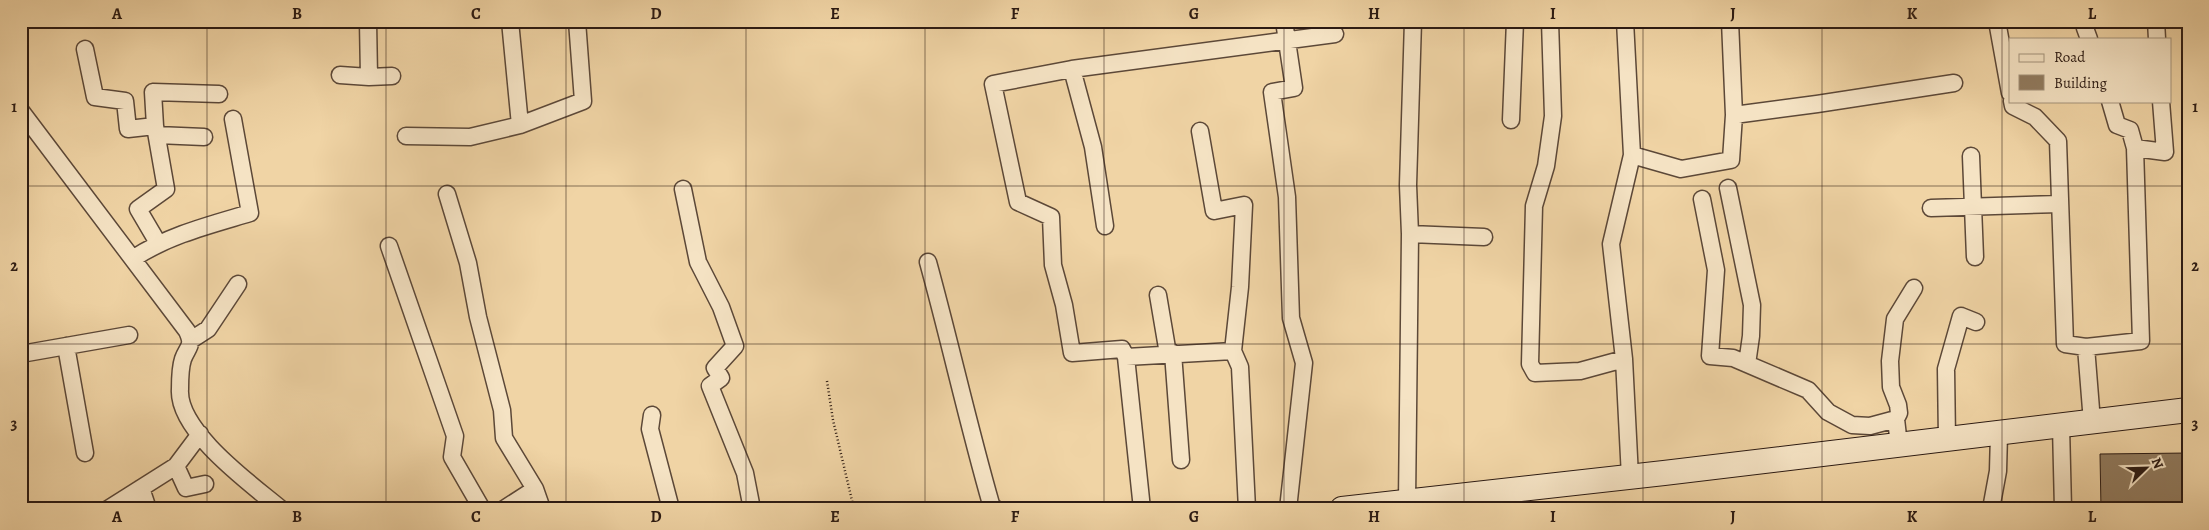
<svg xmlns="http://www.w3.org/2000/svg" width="2209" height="530" viewBox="0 0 2209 530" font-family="Alegreya,serif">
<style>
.building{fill:#917b5f;stroke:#2b1a13}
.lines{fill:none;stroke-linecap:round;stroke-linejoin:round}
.street-casing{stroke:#5c4838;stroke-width:19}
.secondary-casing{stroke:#2b1a13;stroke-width:26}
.path{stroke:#2b1a13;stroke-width:2.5;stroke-dasharray:1 2.5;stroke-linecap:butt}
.street{stroke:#f5e3c4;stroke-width:16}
.secondary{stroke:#f5e3c4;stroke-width:24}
.grid{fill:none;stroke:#2b1a13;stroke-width:1;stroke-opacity:0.55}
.neatline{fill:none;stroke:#2b1a13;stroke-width:2}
.grid-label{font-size:16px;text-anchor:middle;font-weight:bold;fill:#2b1a13}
</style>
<rect width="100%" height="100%" fill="#f0d4a5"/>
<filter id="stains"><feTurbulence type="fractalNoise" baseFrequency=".004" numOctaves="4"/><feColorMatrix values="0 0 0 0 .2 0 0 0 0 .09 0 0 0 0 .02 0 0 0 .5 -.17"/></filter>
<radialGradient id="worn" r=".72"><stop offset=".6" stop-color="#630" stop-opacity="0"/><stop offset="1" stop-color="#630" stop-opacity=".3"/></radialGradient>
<path class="building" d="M2188 453V509H2101L2100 454Z"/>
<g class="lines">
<defs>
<path id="street" d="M510 21 520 125
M1284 21 1294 88 1272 92 1287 197 1291 318 1304 363 1288 509
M1550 21 1553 116 1546 166 1534 206 1530 364 1535 373 1580 371 1624 359
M1625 21 1632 155 1611 244 1624 359 1630 477
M1997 21 2010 93
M2156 21 2157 39
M2085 28 2089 39
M85 49 95 97 125 101 128 129 155 126
M1072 69 1093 147 1105 226
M340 75 369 77 368 21
M369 77 392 76
M2012 101 2013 106 2035 117 2058 141 2065 344 2086 347 2092 422
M21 111 187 331C194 346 188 346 183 359 180 368 180 380 180 389 177 431 251 484 281 509
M1734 115 1817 104 1954 83
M1511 120 1515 21
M1200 131 1214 211 1244 205 1240 287 1233 351 1240 367 1247 509
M157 135 204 137
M406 136 470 137 520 125 583 101 577 21
M2135 148 2165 152 2161 101
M1632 155 1681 169 1731 160 1734 115 1730 21
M1971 156 1975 257
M1728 188 1752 305 1751 336 1747 364
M683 189 698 262 721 307 735 346 715 368 721 378 710 386 745 473 752 509
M447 194 468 263 478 317 502 410 504 438 535 489 542 509
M1702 199 1716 270 1710 356 1733 358 1808 390 1828 412 1852 425 1870 426 1896 419
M1931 208 2060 204
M1410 234 1484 237
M158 243 138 209 166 189 155 126 153 92 219 94
M389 246 455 436 452 457 482 509
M134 258C169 235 210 225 250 213L233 119
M928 262C950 342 968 424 991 504L995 509
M1158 295 1168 354
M191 340 208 329 238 284
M66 346 85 453
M2086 347 2141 341 2135 148 2130 130 2117 125 2110 101
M1173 353 1181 460
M21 354 129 335
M1126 357 1233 351
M652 415 650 429 671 509
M2061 426 2063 509
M1947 440 1946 369 1961 316 1976 322
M1899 445 1896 419 1899 413 1898 405 1891 387 1890 361 1895 319 1914 288
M176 466 186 488 205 484
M141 488 148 509
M1502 492 1507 509
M1407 502 1410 234 1408 185 1413 21
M108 509 176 466 200 434
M504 509 535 489
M1142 509 1126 357 1122 349 1072 353 1064 305 1053 265 1051 217 1018 202 993 84 1072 69 1335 34
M1991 509 1998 471 1999 434"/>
<path id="secondary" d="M1342 509 1664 473 2188 410"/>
</defs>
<use href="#street" class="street-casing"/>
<use href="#secondary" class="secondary-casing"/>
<path class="path" d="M827 381 833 420 854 509"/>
<use href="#street" class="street"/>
<use href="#secondary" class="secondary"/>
</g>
<path class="grid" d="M207 21V509M386 21V509M566 21V509M746 21V509M925 21V509M1104 21V509M1284 21V509M1464 21V509M1643 21V509M1822 21V509M2002 21V509M21 186H2188M21 344H2188"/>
<rect width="2209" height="530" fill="none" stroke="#f0d4a5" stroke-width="55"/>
<rect x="2009" y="38" width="162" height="65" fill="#f5e3c4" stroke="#a4937d"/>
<rect x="2019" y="54" width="25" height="8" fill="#f5e3c4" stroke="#a4937d"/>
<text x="2054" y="62" font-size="15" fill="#2b1a13">Road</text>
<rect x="2019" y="75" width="25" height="15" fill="#917b5f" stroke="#a4937d"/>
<text x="2054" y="88" font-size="15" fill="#2b1a13">Building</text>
<g transform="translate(2146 468) rotate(67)" stroke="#f5e3c4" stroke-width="4" paint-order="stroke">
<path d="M0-4L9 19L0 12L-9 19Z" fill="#2b1a13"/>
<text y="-8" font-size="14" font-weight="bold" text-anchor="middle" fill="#2b1a13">N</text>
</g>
<rect x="28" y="28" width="2154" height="474" class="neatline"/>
<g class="grid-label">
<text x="117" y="19">A</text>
<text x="297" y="19">B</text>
<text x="476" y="19">C</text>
<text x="656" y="19">D</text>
<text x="835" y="19">E</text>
<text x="1015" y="19">F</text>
<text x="1194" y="19">G</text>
<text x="1374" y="19">H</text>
<text x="1553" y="19">I</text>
<text x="1733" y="19">J</text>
<text x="1912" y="19">K</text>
<text x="2092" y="19">L</text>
<text x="14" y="112">1</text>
<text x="2195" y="112">1</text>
<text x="14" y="271">2</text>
<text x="2195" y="271">2</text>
<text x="14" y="429">3</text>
<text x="2195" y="429">3</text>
<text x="117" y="522">A</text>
<text x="297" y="522">B</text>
<text x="476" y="522">C</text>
<text x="656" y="522">D</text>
<text x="835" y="522">E</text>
<text x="1015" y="522">F</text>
<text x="1194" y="522">G</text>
<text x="1374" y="522">H</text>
<text x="1553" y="522">I</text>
<text x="1733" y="522">J</text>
<text x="1912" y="522">K</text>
<text x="2092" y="522">L</text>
</g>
<rect width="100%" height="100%" filter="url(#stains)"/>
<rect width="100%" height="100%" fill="url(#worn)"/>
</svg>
